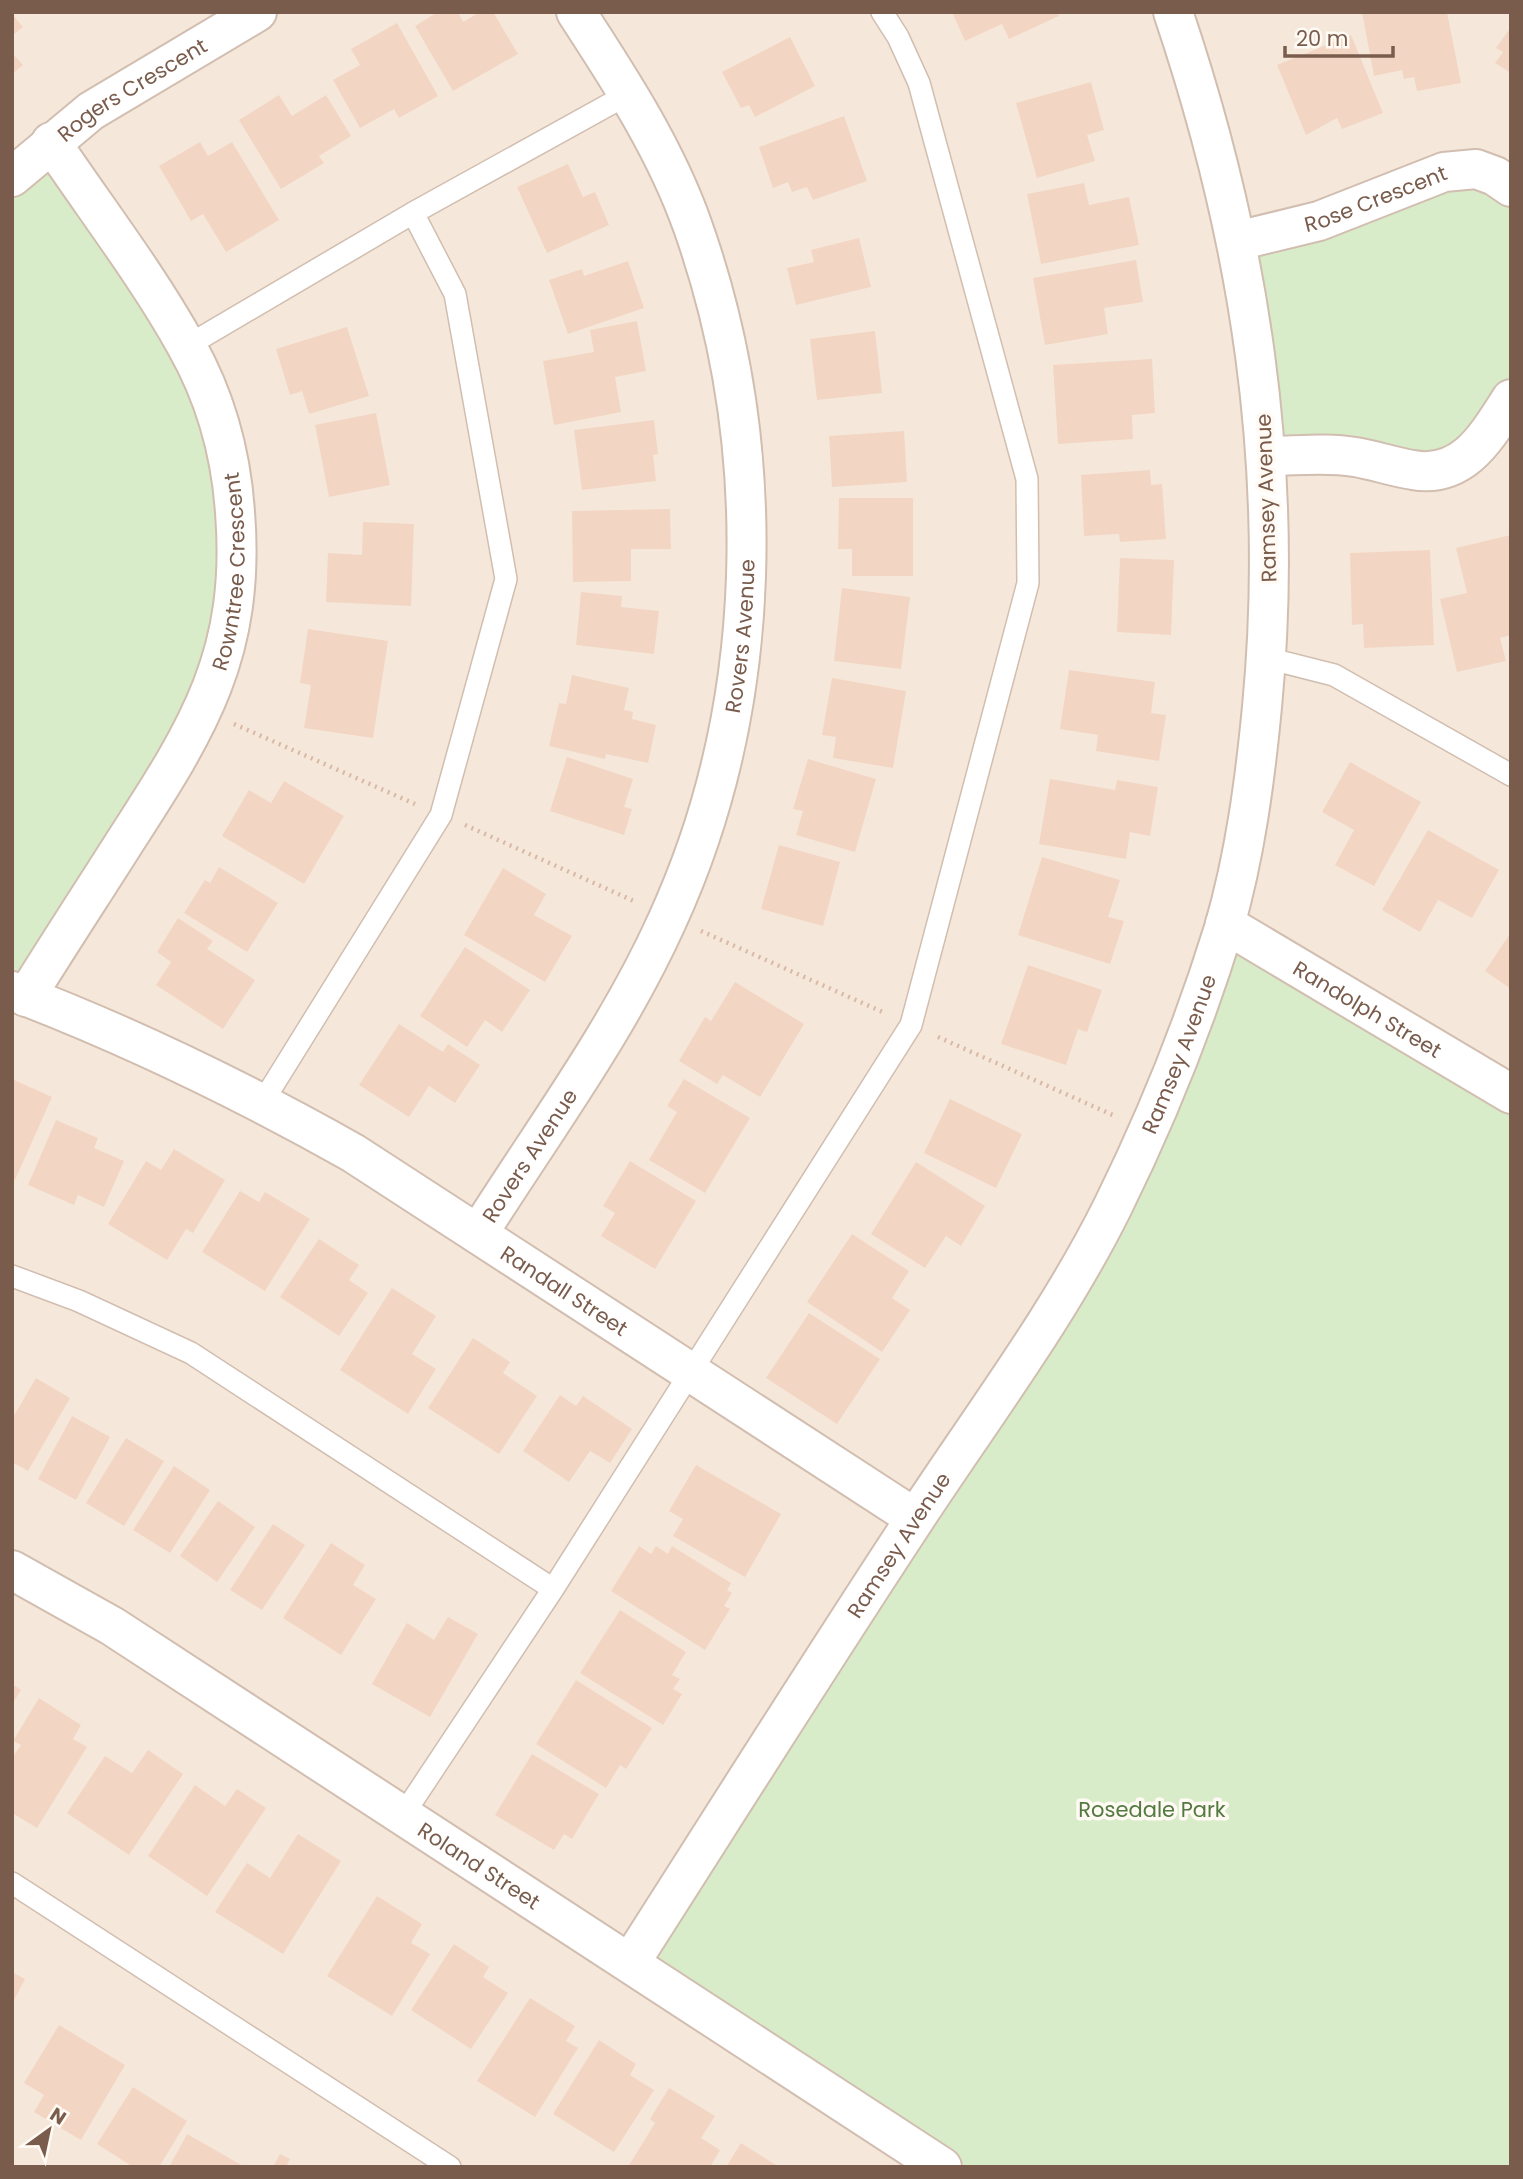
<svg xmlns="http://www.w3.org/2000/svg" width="1523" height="2179" viewBox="0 0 1523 2179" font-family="Poppins,sans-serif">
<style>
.residential{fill:#f5e8da}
.green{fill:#d8ecc9}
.building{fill:#f3d5c3}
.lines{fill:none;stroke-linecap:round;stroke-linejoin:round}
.service-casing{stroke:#d1beb0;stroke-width:24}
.minor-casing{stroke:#d1beb0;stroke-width:42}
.tertiary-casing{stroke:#d1beb0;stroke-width:42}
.path{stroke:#d9b8a5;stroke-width:4.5;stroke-dasharray:2 5;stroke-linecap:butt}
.service{stroke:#fff;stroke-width:21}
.minor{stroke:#fff;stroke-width:38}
.tertiary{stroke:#fff;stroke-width:38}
.labels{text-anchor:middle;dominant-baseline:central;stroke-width:7;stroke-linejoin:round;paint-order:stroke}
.street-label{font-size:21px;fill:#7a5c4d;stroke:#fffaf3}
.park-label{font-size:21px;fill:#537a41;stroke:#fffaf3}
</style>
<rect width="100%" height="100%" fill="#fdf6ec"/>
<path class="residential" d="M12 12H1511V2167H12Z"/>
<path class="green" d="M51 142 225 444 219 668 12 991V177Z
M1444 172 1511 187V399L1473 453 1267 456 1237 241Z
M1225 924 1511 1094V2167H942L630 1963 1111 1209Z"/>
<path class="building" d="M438 12H458L463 22 480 12H493L518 54 453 91 415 26Z
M952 12H1057L1059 16 1009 39 1002 24 965 41Z
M1362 12H1447L1461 83 1417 91 1414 77 1404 79 1402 70 1374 76Z
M12 14 23 27 12 36Z
M397 23 438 96 399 118 394 109 360 128 333 80 360 65 351 49Z
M1511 27V73L1495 63 1503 52 1496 48Z
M1351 35 1383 113 1342 129 1337 118 1306 135 1277 65Z
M790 37 815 86 755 117 749 105 741 108 722 72Z
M12 53 23 65 12 74Z
M1091 82 1104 130 1087 135 1095 161 1037 178 1016 103Z
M279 95 292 116 326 95 351 136 319 156 324 163 281 189 239 120Z
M844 116 867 181 813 200 807 187 792 192 788 182 773 188 759 147Z
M200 142 208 156 232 142 279 220 226 252 203 214 191 221 159 166Z
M568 164 583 197 595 192 609 225 547 253 517 187Z
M1084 183 1089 205 1129 197 1139 245 1041 264 1027 194Z
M859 238 871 287 796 305 787 268 814 262 811 250Z
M1136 260 1143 302 1104 308 1108 334 1045 345 1033 278Z
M628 261 644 308 568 334 549 280 582 269 584 276Z
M637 321 646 371 615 377 621 412 554 425 543 361 594 352 590 330Z
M347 327 369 396 309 414 302 391 290 395 276 349Z
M875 331 882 393 817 400 810 339Z
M1152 359 1155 413 1132 415 1133 439 1058 444 1053 365Z
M376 413 390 485 329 497 315 425Z
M654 420 658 454 653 455 656 481 582 490 574 430Z
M904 431 907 482 832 487 829 436Z
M1150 470 1151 485 1162 484 1166 539 1120 542 1119 534 1084 536 1081 475Z
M839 498H913V576H852V549H838Z
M670 509 671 549H631V581L573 582 572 511Z
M363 522 414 524 411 606 326 602 328 553 362 555Z
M1511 535V635L1500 638 1506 661 1457 672 1440 599 1467 593 1456 548Z
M1430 550 1434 645 1364 648 1363 624 1352 625 1350 553Z
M1120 558 1174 560 1171 635 1117 632Z
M842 588 910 597 901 669 834 661Z
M581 592 622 596 621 607 659 611 654 654 576 645Z
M308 629 388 641 373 738 304 728 311 685 300 683Z
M1069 670 1155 682 1151 713 1166 715 1159 761 1096 751 1098 735 1060 729Z
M572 675 629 688 624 710 633 712 632 719 656 725 648 763 606 754 605 759 549 746 559 703 566 704Z
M832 678 906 691 893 768 833 758 836 737 822 735Z
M567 757 633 779 624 807 632 809 624 835 550 811Z
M808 759 876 779 855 852 796 835 803 811 793 809Z
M1350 762 1421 802 1374 886 1335 865 1354 830 1322 812Z
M1050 779 1115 790 1117 780 1158 787 1150 836 1130 832 1126 859 1039 844Z
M284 781 344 816 304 884 222 836 249 790 271 803Z
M1428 830 1499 870 1472 918 1438 900 1420 932 1382 910Z
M779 845 840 862 823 926 761 909Z
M1042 857 1120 880 1108 917 1124 921 1110 964 1018 935Z
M219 867 278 903 247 952 184 913 205 880 210 883Z
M503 868 546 894 534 915 572 936 545 982 464 935Z
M178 918 213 941 207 949 255 980 223 1029 156 985 171 962 157 952Z
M1511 932V989L1485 971Z
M465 947 530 990 502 1032 485 1020 467 1047 420 1016Z
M1028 965 1102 990 1087 1032 1078 1029 1066 1065 1001 1044Z
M735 982 804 1024 760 1097 723 1075 717 1084 679 1061 705 1017 711 1021Z
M399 1024 443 1052 448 1044 480 1065 455 1103 429 1086 409 1117 359 1085Z
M12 1079 52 1097 15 1180 12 1178Z
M684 1079 750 1118 705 1193 649 1160 677 1112 667 1106Z
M950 1099 1022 1134 996 1188 924 1153Z
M56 1120 98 1138 94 1148 124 1161 104 1207 78 1195 74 1205 28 1185Z
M174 1149 225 1180 193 1233 186 1229 167 1260 108 1224 146 1161 161 1170Z
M630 1161 696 1201 655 1269 601 1236 615 1213 603 1206Z
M916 1162 985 1206 961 1246 946 1236 925 1268 871 1234Z
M240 1191 259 1202 265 1192 310 1219 265 1291 202 1252Z
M852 1234 909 1271 892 1298 910 1310 882 1352 807 1302Z
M319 1239 359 1265 349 1280 368 1293 339 1336 280 1297Z
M392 1288 436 1316 412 1354 436 1369 408 1414 340 1370Z
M809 1313 880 1359 837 1424 766 1378Z
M473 1338 510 1362 503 1373 537 1396 499 1454 428 1408Z
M36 1378 70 1398 28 1471 12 1462V1419Z
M560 1395 576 1406 583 1396 632 1429 610 1463 590 1451 569 1482 523 1451Z
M72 1416 110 1437 76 1500 38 1479Z
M126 1438 164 1461 124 1526 86 1503Z
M696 1465 781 1514 745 1577 673 1536 683 1519 669 1511Z
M174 1466 210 1490 170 1553 133 1530Z
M218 1501 255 1527 217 1582 180 1556Z
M273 1524 305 1545 262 1610 230 1590Z
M331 1543 365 1565 353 1585 376 1599 341 1655 283 1618Z
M639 1546 651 1554 656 1546 668 1554 672 1546 731 1583 727 1590 732 1593 724 1606 730 1609 705 1650 611 1591Z
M620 1610 686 1652 672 1675 680 1679 673 1689 682 1694 663 1725 580 1673Z
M448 1617 478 1634 430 1717 372 1684 407 1623 434 1640Z
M576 1680 652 1728 626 1769 620 1765 606 1788 536 1744Z
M12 1684 21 1690 12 1704Z
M39 1698 81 1725 73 1739 87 1747 37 1828 12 1813V1758L21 1745 13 1741Z
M148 1750 183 1774 129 1855 67 1813 105 1756 132 1773Z
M532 1754 599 1794 572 1839 564 1834 554 1850 495 1815Z
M195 1785 225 1806 237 1789 266 1808 207 1896 148 1856Z
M298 1834 341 1861 283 1954 215 1912 247 1863 270 1878Z
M377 1896 422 1924 411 1943 430 1954 392 2016 327 1976Z
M454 1944 489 1967 483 1977 508 1993 471 2049 411 2010Z
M12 1972 25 1979 12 2004Z
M530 1998 575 2026 566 2041 578 2048 535 2117 477 2081Z
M59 2025 125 2065 81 2140 34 2112 44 2095 24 2083Z
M599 2040 636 2064 630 2075 654 2090 614 2152 553 2114Z
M133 2087 187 2121 159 2167H133L97 2144Z
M669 2088 715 2116 701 2138 720 2150 710 2167H628L655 2123 650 2119Z
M187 2134 245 2167H169Z
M741 2143 776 2165 775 2167H726Z
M280 2154 290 2159 286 2167H273Z"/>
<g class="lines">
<defs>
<path id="service" d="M187 346 413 213 630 93
M1267 658 1334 675 1511 775
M262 1103 441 815 506 579 455 294 413 213
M12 1276 79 1301 191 1353 553 1589
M403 1815 553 1589 911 1025 1028 583 1027 479 919 83 898 37 882 12
M12 1883 450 2167"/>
<g id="minor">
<path id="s1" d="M12 177 91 111 257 12"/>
<path id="s2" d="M1237 241 1319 221 1444 172 1476 169 1495 176 1511 187"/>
<path d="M1267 456C1296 456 1326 452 1355 457 1374 460 1393 467 1413 470 1464 479 1487 436 1511 399"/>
<path id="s3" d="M1225 924 1511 1094"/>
<path id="s4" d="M12 991C130 1036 243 1091 353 1153L915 1518"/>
<path id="s5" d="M26 997C59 944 93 892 126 840 199 727 246 653 235 512 231 454 215 396 186 345 147 275 96 209 51 142"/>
<path id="s6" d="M478 1234C543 1131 617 1032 667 921 765 707 771 448 693 227 666 150 621 81 576 12"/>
<path id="s7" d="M630 1963C724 1816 817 1668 913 1522 981 1418 1058 1317 1113 1206 1157 1117 1195 1022 1224 928 1245 856 1255 780 1262 707 1285 467 1250 240 1173 12"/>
</g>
<g id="tertiary">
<path id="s8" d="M12 1570 112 1626 942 2167"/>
</g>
</defs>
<use href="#service" class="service-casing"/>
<use href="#minor" class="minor-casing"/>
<use href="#tertiary" class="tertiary-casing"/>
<path class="path" d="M234 724 415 804
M465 825 636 902
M701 931 885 1013
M938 1037 1115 1116"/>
<use href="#service" class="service"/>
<use href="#minor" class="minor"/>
<use href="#tertiary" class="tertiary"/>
</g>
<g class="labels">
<g class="street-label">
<text stroke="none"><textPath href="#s1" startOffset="149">Rogers Crescent</textPath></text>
<text stroke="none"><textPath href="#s2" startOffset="145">Rose Crescent</textPath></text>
<text transform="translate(1266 498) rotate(-92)">Ramsey Avenue</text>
<text stroke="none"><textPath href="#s5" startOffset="480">Rowntree Crescent</textPath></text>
<text stroke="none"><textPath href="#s6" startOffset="662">Rovers Avenue</textPath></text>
<text stroke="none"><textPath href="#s3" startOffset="166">Randolph Street</textPath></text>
<text stroke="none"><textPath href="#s7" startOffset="1064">Ramsey Avenue</textPath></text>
<text stroke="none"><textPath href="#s6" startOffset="94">Rovers Avenue</textPath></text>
<text stroke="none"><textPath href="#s4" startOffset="630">Randall Street</textPath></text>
<text stroke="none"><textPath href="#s7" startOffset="497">Ramsey Avenue</textPath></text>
<text stroke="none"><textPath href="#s8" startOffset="553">Roland Street</textPath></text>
</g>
<g class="park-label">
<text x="1152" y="1809">Rosedale Park</text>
</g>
</g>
<rect width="1523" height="2179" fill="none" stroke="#7a5c4d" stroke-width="28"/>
<g transform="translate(49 2130) rotate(33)" stroke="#fffaf3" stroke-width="5" paint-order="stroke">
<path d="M0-5L12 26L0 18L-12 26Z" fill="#7a5c4d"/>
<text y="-10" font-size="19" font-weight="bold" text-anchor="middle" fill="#7a5c4d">N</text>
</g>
<path d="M1285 46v10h108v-10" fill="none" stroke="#7a5c4d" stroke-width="3.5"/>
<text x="1296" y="46" font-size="21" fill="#7a5c4d" stroke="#fffaf3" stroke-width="5" paint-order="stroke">20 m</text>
</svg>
